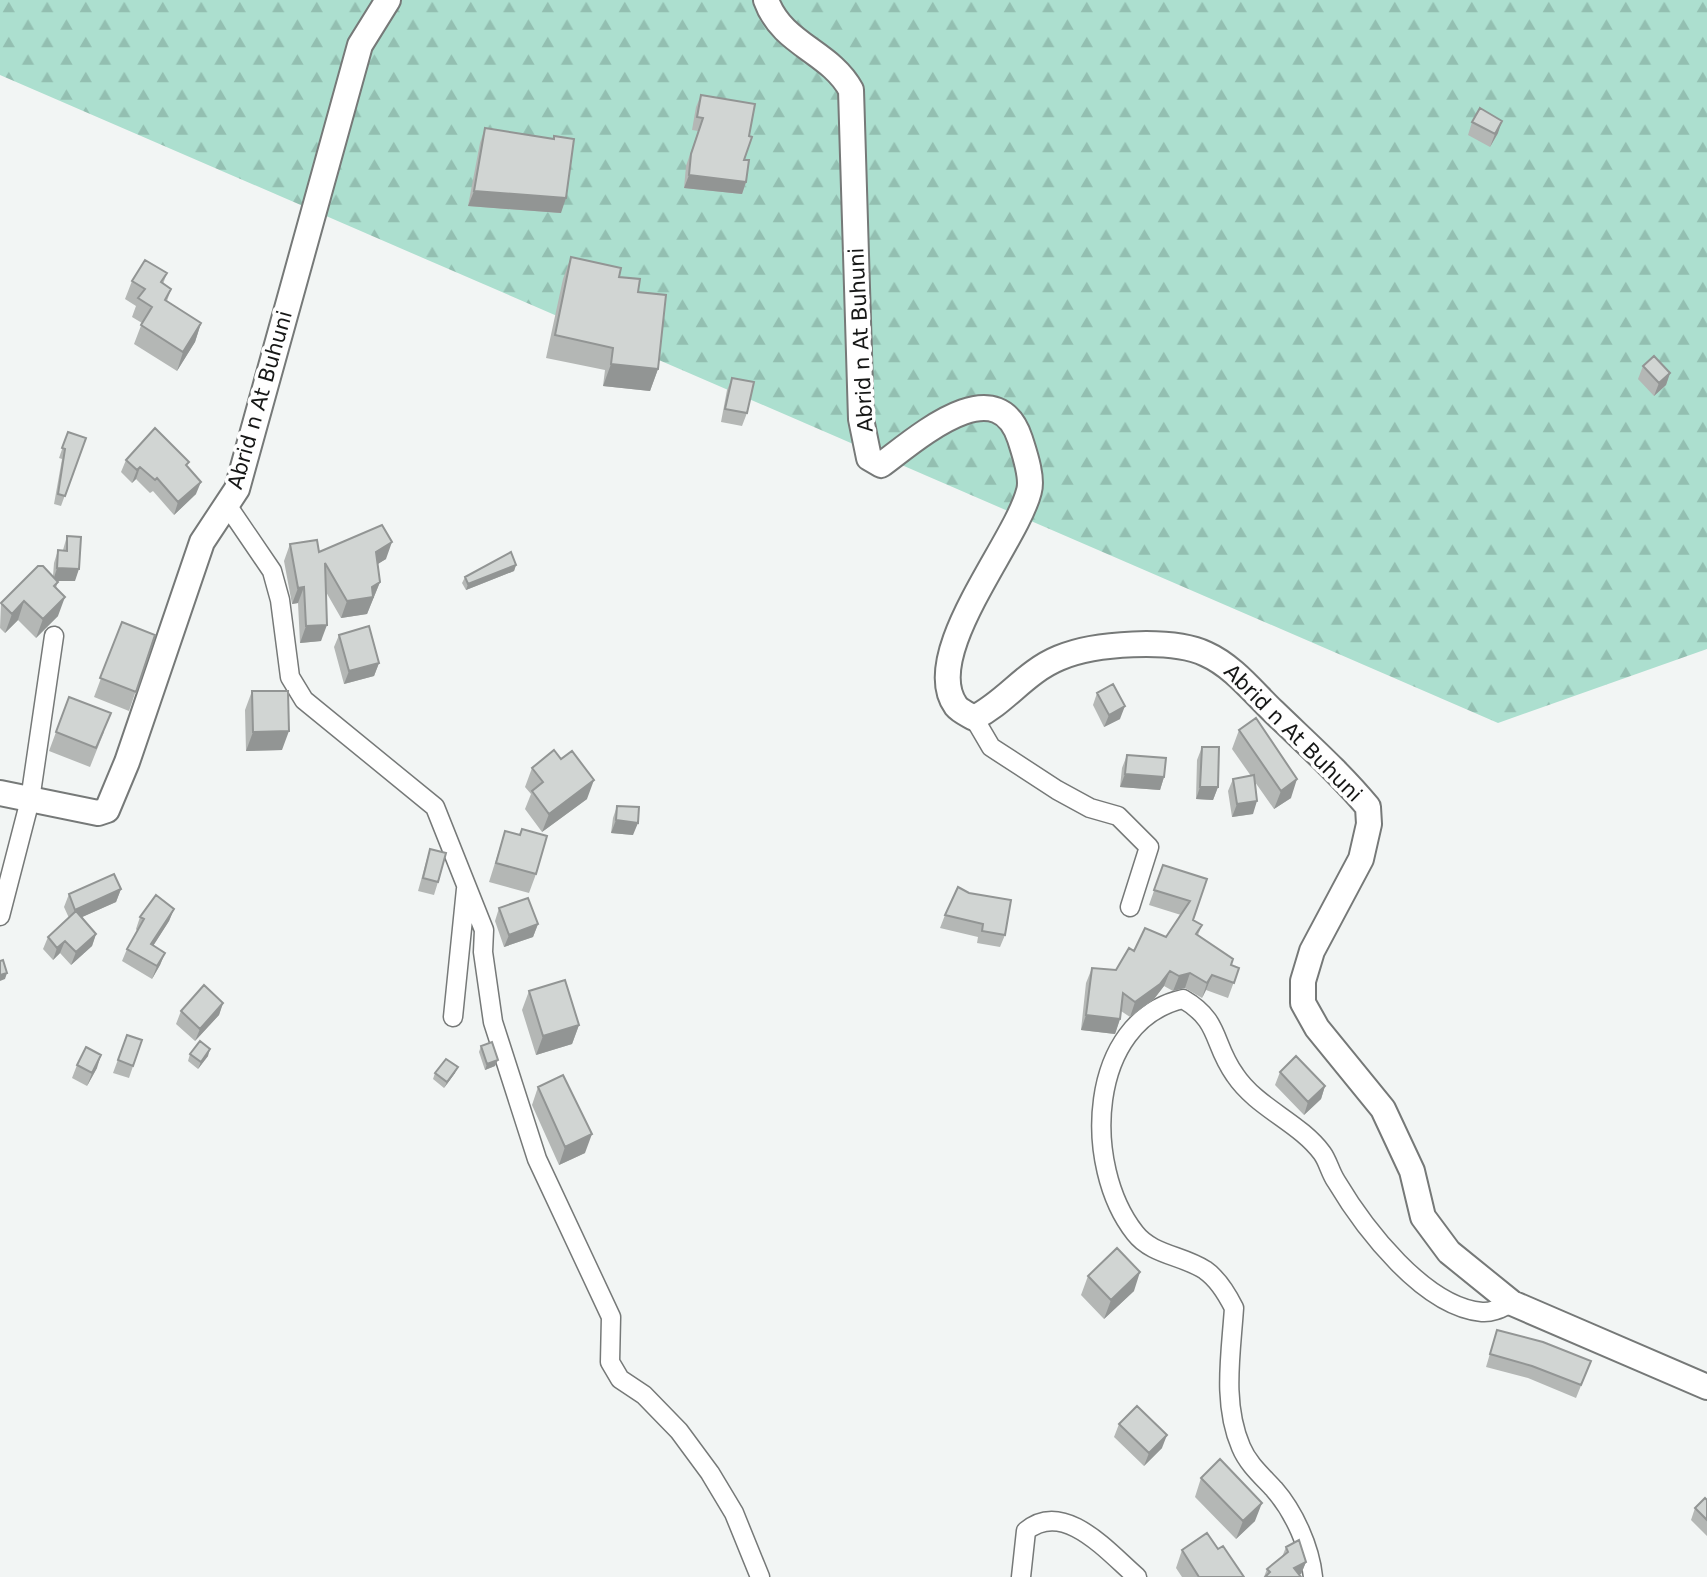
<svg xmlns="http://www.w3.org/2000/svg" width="1707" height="1577" viewBox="0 0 1707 1577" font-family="'DejaVu Sans',sans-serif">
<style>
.forest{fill:url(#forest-firs)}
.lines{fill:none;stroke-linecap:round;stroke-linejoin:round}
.street-casing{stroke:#767978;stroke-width:21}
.secondary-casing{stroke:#767978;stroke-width:28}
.street{stroke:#fff;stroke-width:18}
.secondary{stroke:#fff;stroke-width:24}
.wall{fill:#b4b7b5}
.shaded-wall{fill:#929594}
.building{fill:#d1d5d3;stroke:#929594;stroke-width:2}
.labels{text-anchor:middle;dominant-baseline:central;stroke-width:7;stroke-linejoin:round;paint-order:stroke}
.street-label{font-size:21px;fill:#161716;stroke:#fff}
</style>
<defs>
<pattern id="forest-firs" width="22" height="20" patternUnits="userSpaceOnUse" patternTransform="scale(1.75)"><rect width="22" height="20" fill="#acdfcf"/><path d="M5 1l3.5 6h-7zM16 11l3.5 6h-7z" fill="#93bfb1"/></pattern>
</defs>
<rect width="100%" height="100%" fill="#f2f5f4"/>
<path class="forest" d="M0 0H1707V649L1498 723 0 75Z"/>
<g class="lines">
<defs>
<path id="street" d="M227 505 272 571 280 600 290 677 304 700 435 807 484 930 483 952 493 1022 537 1159 611 1317 610 1362 620 1379 644 1395 679 1431 710 1473 734 1513 760 1577
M974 718 991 747 1057 790 1090 808 1118 816 1149 847 1130 907
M0 916 30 800 54 636
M453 1017 466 889
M1021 1577 1026 1531C1064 1499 1108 1552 1137 1577
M1313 1577C1310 1547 1294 1512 1274 1489 1262 1476 1248 1464 1241 1447 1222 1403 1231 1354 1234 1308 1227 1294 1218 1279 1205 1270 1182 1255 1152 1255 1135 1233 1082 1166 1087 1021 1183 999 1221 1021 1212 1043 1235 1075 1257 1108 1299 1122 1322 1153 1328 1161 1330 1172 1336 1181 1364 1228 1424 1307 1482 1312 1493 1313 1503 1307 1512 1303"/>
<path id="secondary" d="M766 0C782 45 830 51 851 90L861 419 869 458 881 465C913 442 996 366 1020 439 1024 452 1033 477 1029 491 1016 543 919 655 956 706 960 711 969 715 974 718 1006 702 1025 672 1059 658 1094 643 1172 638 1206 654 1233 666 1253 692 1274 712 1306 743 1340 773 1368 807L1369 824 1361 859 1312 951 1303 981V1003L1317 1028 1383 1109 1412 1171 1423 1217 1449 1252 1512 1303 1707 1387
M0 793 98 813 107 810 127 762 202 542 237 489 360 45 388 0"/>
</defs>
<use href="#street" class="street-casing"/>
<use href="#secondary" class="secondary-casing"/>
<use href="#street" class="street"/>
<use href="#secondary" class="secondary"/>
</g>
<path class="wall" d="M701 95 744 160 746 182 742 194 684 188 686 166 698 131 692 130 696 107Z
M1472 122 1498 133 1490 147 1468 135Z
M485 128 561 213 468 206 480 143Z
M571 257 619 277 638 292 658 369 650 391 603 386 605 370 546 358 563 279Z
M167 273 163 284 171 289 167 301 201 323 195 342 177 371 134 344 142 323 132 317 136 306 125 299 132 281Z
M1643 366 1670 373 1666 385 1654 396 1638 379Z
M732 378 747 413 742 426 721 422 727 390Z
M68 432 86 438 61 506 54 504 62 459 59 458Z
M126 460 187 466 196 494 174 515 153 491 150 493 136 479 132 483 121 472Z
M67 536 75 581H58L56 588 58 616 36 638 18 620 5 633 0 628 1 603 53 576 54 563 58 550H63Z
M290 544 319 552 386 559 377 564 380 582 367 614 341 618 326 592 321 641 300 643 298 603 292 604 284 561Z
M516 565 514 571 466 590 462 583 465 577Z
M122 622 155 635 129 711 94 697Z
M339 635 379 663 374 676 344 684 334 647Z
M252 691 282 750 246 751 245 710Z
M1097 693 1120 719 1104 727 1093 705Z
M69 697 104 732 90 767 49 751Z
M1239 730 1291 798 1274 809 1255 782 1253 814 1232 817 1228 791 1233 779 1251 776 1232 749Z
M1202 747 1218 787 1213 800 1196 799 1197 760Z
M1127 755 1164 777 1160 790 1120 787 1122 768Z
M532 768 587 799 542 832 525 809 531 794 525 787Z
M617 806 633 835 611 833 613 818Z
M505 831 536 874 529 893 489 882Z
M430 849 438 882 434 895 418 891 426 862Z
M1163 865 1207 879 1193 920 1202 925 1198 935 1231 965 1239 968 1228 998 1206 990 1202 998 1185 988 1173 991 1164 986 1154 999 1130 1017 1121 1011 1120 1019 1115 1034 1081 1030 1086 983 1092 968 1116 970 1134 951 1166 937 1181 915 1149 905Z
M958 887 1005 935 1000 947 977 943 978 937 940 928 945 915Z
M121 889 116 902 82 917 96 934 92 946 71 965 60 953 53 960 43 949 48 937 69 918 64 907 69 894Z
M499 908 538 924 533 937 504 947 495 921Z
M174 909 169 921 153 946 165 953 160 965 152 979 122 961 127 949 137 931 136 929 140 917Z
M529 991 579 1025 572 1044 536 1055 522 1010Z
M223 1003 219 1015 195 1041 176 1024 181 1011Z
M127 1035 142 1040 129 1078 113 1073Z
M481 1046 495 1066 485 1070 479 1052Z
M190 1054 208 1056 198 1069 188 1061Z
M77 1065 97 1068 87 1086 72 1078Z
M1280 1072 1325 1086 1321 1099 1304 1115 1275 1085Z
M435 1073H455L444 1088 433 1079Z
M538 1087 585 1153 559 1165 532 1105Z
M1088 1276 1134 1291 1104 1319 1081 1295Z
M1497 1330 1591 1361 1576 1398 1528 1378 1486 1367Z
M1119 1424 1162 1448 1144 1466 1114 1437Z
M1201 1478 1255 1521 1236 1539 1195 1497Z
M1707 1500V1536L1691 1520 1695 1508Z
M1286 1547 1306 1562 1301 1574 1264 1577 1267 1569 1282 1557Z
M1218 1549 1244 1577H1182L1176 1568 1182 1550Z"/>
<path class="shaded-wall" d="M1502 121 1498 133 1490 147 1495 134Z
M689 175 746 182 742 194 684 188Z
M474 191 566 198 561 213 468 206Z
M201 323 195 342 177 371 183 352Z
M611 364 658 369 650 391 603 386Z
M1670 373 1666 385 1654 396 1659 383Z
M140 467 136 479 132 483 137 470Z
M201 482 196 494 174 515 178 502Z
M392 542 386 559 370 569 376 552Z
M516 565 514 571 466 590 468 584Z
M57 568 79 569 75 581H53Z
M380 582 367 614 341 618 347 601Z
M304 587 298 603 292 604 298 588Z
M65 597 58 616 36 638 43 619Z
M24 601 18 620 5 633 12 614Z
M327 625 321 641 300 643 306 626Z
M379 663 374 676 344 684 349 671Z
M1125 706 1120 719 1104 727 1109 715Z
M289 731 282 750 246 751 253 732Z
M1125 774 1164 777 1160 790 1120 787Z
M1297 779 1291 798 1274 809 1281 791Z
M594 780 587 799 542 832 549 814Z
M1200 787H1218L1213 800 1196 799Z
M1257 801 1253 814 1232 817 1237 804Z
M616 820 638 823 633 835 611 833Z
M121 889 116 902 71 922 75 910Z
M174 909 169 921 146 957 151 944Z
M538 924 533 937 504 947 509 935Z
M96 934 92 946 71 965 76 952Z
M65 941 60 953 53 960 57 948Z
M165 953 160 965 152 979 157 966Z
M1170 971 1164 986 1154 999 1130 1017 1135 1002Z
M7 973 5 979 0 981V975Z
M1190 973 1185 988 1173 991 1179 976Z
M1212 975 1206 990 1202 998 1207 983Z
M223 1003 219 1015 195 1041 200 1029Z
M1086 1015 1120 1019 1115 1034 1081 1030Z
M579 1025 572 1044 536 1055 543 1036Z
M210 1049 208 1056 198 1069 201 1062Z
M101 1055 97 1068 87 1086 92 1073Z
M498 1060 495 1066 485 1070 487 1064Z
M458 1067 455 1073 444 1088 447 1082Z
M1325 1086 1321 1099 1304 1115 1308 1102Z
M592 1134 585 1153 559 1165 565 1147Z
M1140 1272 1134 1291 1104 1319 1111 1300Z
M1167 1435 1162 1448 1144 1466 1149 1453Z
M1262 1503 1255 1521 1236 1539 1243 1521Z
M1306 1562 1301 1574 1295 1577 1294 1568Z"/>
<path class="building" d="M701 95 755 104 749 136 752 137 744 160H749L746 182 689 175 691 154 703 118 697 117Z
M1480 108 1502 121 1495 134 1472 122Z
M485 128 554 139V136L574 139 566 198 474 191Z
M571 257 621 268 619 277 640 279 638 292 666 295 658 369 611 364 613 348 555 335Z
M145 260 167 273 161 282 171 289 165 300 201 323 183 352 141 325 152 307 138 298 145 289 132 281Z
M1654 356 1670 373 1659 383 1643 366Z
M732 378 754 382 747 413 725 409Z
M155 428 189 462 186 465 201 482 178 502 157 478 155 480 140 467 137 470 126 460Z
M68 432 86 438 65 496 58 494 65 449 62 448Z
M382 525 392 542 376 552 380 582 372 587 373 597 347 601 325 563 327 625 306 626 304 587 298 588 290 544 317 540 319 552Z
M67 536 81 537 79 569 57 568 58 550 67 551Z
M511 552 516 565 468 584 465 577Z
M38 566H43L58 582 54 586 65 597 43 619 24 601 12 614 1 603Z
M122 622 155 635 136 692 100 678Z
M369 626 379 663 349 671 339 635Z
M1113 684 1125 706 1109 715 1097 693Z
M252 691H288L289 731 253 732Z
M69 697 111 713 96 748 56 732Z
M1256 718 1297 779 1281 791 1239 730Z
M1202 747H1219L1218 787H1200Z
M554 750 561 759 572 751 594 780 549 814 532 791 543 782 532 768Z
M1127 755 1166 758 1164 777 1125 774Z
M1254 775 1257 801 1237 804 1233 779Z
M617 806 639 807 638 823 616 820Z
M522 829 547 836 536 874 496 863 505 831 520 835Z
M430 849 446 853 438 882 423 878Z
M1163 865 1207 879 1193 920 1202 925 1196 934 1233 959 1231 965 1239 968 1234 983 1212 975 1207 983 1190 973 1179 976 1170 971 1160 984 1135 1002 1123 993 1120 1019 1086 1015 1092 968 1116 970 1129 948 1134 951 1145 928 1166 937 1190 901 1154 890Z
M114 874 121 889 75 910 69 894Z
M958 887 969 893 1011 900 1005 935 982 931 983 924 945 915Z
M156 895 174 909 151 944 165 953 157 966 127 949 144 919 140 917Z
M528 898 538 924 509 935 499 908Z
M76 911 96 934 76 952 65 941 57 948 48 937Z
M3 960 7 973 0 975V961Z
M565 980 579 1025 543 1036 529 991Z
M204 985 223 1003 200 1029 181 1011Z
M127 1035 142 1040 133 1066 118 1060Z
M200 1041 210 1049 201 1062 190 1054Z
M492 1042 498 1060 487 1064 481 1046Z
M86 1047 101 1055 92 1073 77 1065Z
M1296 1056 1325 1086 1308 1102 1280 1072Z
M446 1059 458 1067 447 1082 435 1073Z
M563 1075 592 1134 565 1147 538 1087Z
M1117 1248 1140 1272 1111 1300 1088 1276Z
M1497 1330 1543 1342 1591 1361 1581 1385 1532 1366 1490 1354Z
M1137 1406 1167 1435 1149 1453 1119 1424Z
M1220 1459 1262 1503 1243 1521 1201 1478Z
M1705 1498 1707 1500V1520L1695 1508Z
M1207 1533 1218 1549 1223 1546 1244 1577H1199L1182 1550Z
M1299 1540 1306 1562 1294 1568 1301 1577H1265L1270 1572 1267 1569 1288 1552 1286 1547Z"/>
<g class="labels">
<g class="street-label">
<text transform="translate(861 340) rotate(-93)">Abrid n At Buhuni</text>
<text transform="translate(260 400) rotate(-74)">Abrid n At Buhuni</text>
<text transform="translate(1293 733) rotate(45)">Abrid n At Buhuni</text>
</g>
</g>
</svg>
